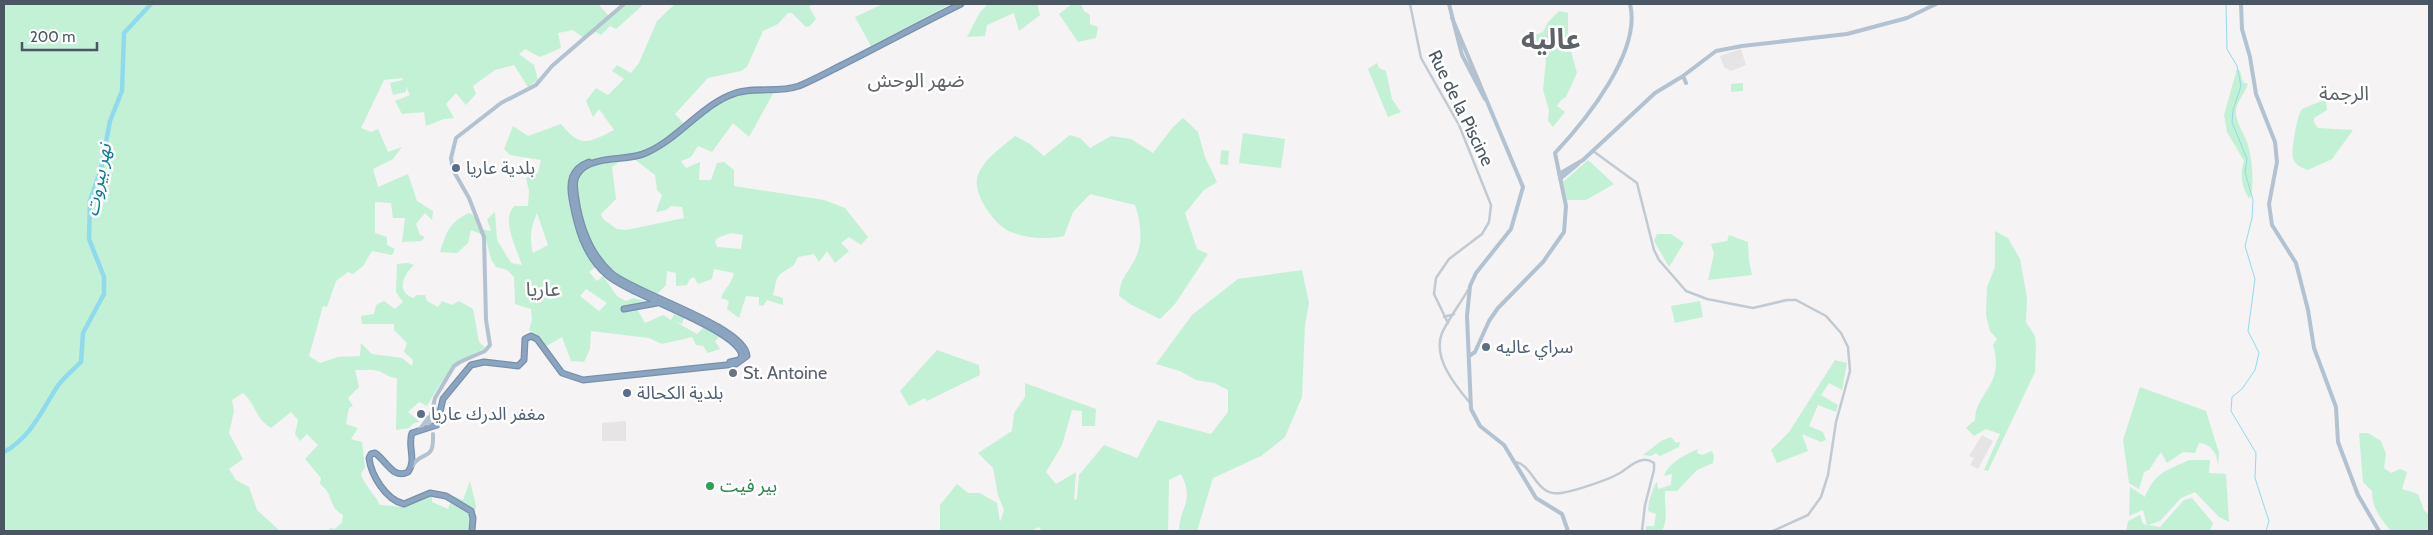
<svg xmlns="http://www.w3.org/2000/svg" width="2433" height="535" viewBox="0 0 2433 535" font-family="Cabin,'Noto Sans Arabic',sans-serif">
<style>
.education{fill:#e6e4e5}
.green{fill:#c3f1d5;fill-rule:evenodd}
.lines{fill:none;stroke-linecap:round;stroke-linejoin:round}
.stream{stroke:#90daee;stroke-width:1}
.river{stroke:#90daee;stroke-width:4.5}
.highway-casing{stroke:#7690ad;stroke-width:7}
.minor{stroke:#c1cad2;stroke-width:2.5}
.major{stroke:#b3c2d1;stroke-width:4}
.highway{stroke:#8ba5c1;stroke-width:4.5}
.service-dot{fill:#5c6f8a;stroke:#fff;stroke-width:2}
.worship-dot{fill:#6b7280;stroke:#fff;stroke-width:2}
.leisure-dot{fill:#2e9e5b;stroke:#fff;stroke-width:2}
.labels{text-anchor:middle;dominant-baseline:central;stroke-width:5;stroke-linejoin:round;paint-order:stroke}
.street-label{font-size:18px;fill:#4a5661;stroke:#fff}
.service-label{font-size:18px;fill:#4e5e75;stroke:#fff;text-anchor:start}
.worship-label{font-size:18px;fill:#5b616d;stroke:#fff;text-anchor:start}
.leisure-label{font-size:18px;fill:#27864d;stroke:#fff;text-anchor:start}
.water-label{font-size:19px;font-style:italic;fill:#0c7c9b;stroke:#fff}
.quarter-label{font-size:20px;fill:#5f6368;stroke:#fff}
.town-label{font-size:28px;font-weight:bold;fill:#5f6368;stroke:#fff}
</style>
<rect width="100%" height="100%" fill="#f5f3f3"/>
<path class="education" d="M1741 49 1746 65 1731 71 1724 67 1720 56Z
M626 421V441H602V423Z
M1982 435 1993 441 1978 469 1970 465 1974 458 1969 456Z"/>
<path class="green" d="M4 4H598L609 16 623 4H644L616 29 610 26 601 35 596 32 585 39 573 30 558 33 561 48 540 57 525 49 519 54 534 65 538 80 528 87 514 65 495 70 473 86 476 94 466 105 456 93 446 104 454 118 444 119 426 126 424 112 402 114 395 101 410 95 406 87V92L393 95 390 83 403 80 402 78 384 80 361 128 371 132 378 129 388 152 402 147 393 159 373 169 378 187 408 174 417 201 433 211 432 220 425 213 416 224 420 235 425 237 421 241 402 242 405 218H393L391 203 375 202V233L387 237V245L395 249 392 255 372 251 363 266 353 274 348 272 336 281 327 307 323 306 309 356 320 363 338 357 360 356 361 343 372 354 402 358 412 366 413 360 404 352 407 343 394 330V324H362L361 316 374 314 376 305 384 301 395 309 403 302 396 292 397 264 408 263 414 265C404 274 395 291 413 298L417 295H425L427 301 438 307 442 301 452 305 459 301 473 309 479 342 486 348C452 363 445 375 427 406L419 402 408 412 420 422 414 423 409 428 396 430 397 378C389 378 386 374 379 371 371 369 363 370 355 370L359 387 348 398 353 406 349 408 346 424 358 428 351 439 362 442 365 467 361 474C365 487 375 494 380 505L404 507 426 495 432 496V502L448 509 453 496 463 500 470 481 476 506 472 531H328L330 528 335 529 342 522 343 515C327 506 335 495 320 484L321 478 305 459 318 445 307 434 300 441 295 434 298 420 291 412 271 428C254 417 257 406 243 393L232 400 234 411 229 433 243 459 229 469 236 480 249 487 257 510 280 531H4Z
M675 4H813L809 7 816 19 810 26 806 27 792 13H788L778 24 763 31 747 67 741 71 708 78 675 114 685 125 709 105 733 91 774 92 749 137 733 123 712 152 698 146 691 157 681 161 686 168 700 162 699 180H711L717 163 724 162 734 170V186L824 200 845 208 868 237 861 245 849 237 841 243 849 251 835 263 827 251 819 262 814 254 798 257 794 265C774 278 779 272 773 295L783 298V305L767 300 763 306 759 305V297L746 296 739 318 727 309 729 301 721 298C724 288 731 286 734 273L714 269 712 279 698 284 694 277 690 279 687 285 676 286V273L667 271 666 285 657 294 637 292 598 265 589 272 597 281 603 276 617 296 626 301 633 298 649 302 637 309 645 323 663 315 671 320 674 314 684 318 682 324 674 321 697 334 706 325 721 335 715 341 720 349 708 353 703 346 696 345 692 337 662 344 649 338 591 331 590 349 584 362 571 361 562 337 545 347 536 334 529 330 532 320 531 309 515 304 514 277 507 270 496 267 491 259 485 236 471 230 468 243 457 253 440 252C447 232 448 223 469 213 477 217 478 222 481 229L491 231 487 219 495 212 497 240 511 263 522 265C517 250 500 217 515 206H528L529 191 526 178 538 173 541 160 510 155 504 149 513 126 528 136 561 124C580 148 589 143 614 130L599 109 593 117 586 101 596 88 608 95 624 79 612 71 617 65 631 73 639 63 657 21ZM629 155 655 175 657 190 662 195 656 212 666 210 671 206 682 207 684 218 626 230 617 229 603 219 601 214 616 199 612 167ZM537 213 548 245 533 253C529 238 531 227 537 213ZM731 233 743 235 741 249 717 247 715 242 717 238ZM586 289 607 303 599 311 580 296Z
M883 4H949V5L871 46 855 17Z
M988 4H1037L1040 15 1019 31 1014 13 987 25 985 36 967 37 980 12Z
M1072 4H1081L1084 11 1090 15V24L1098 27 1096 38 1078 42 1059 14Z
M1559 11 1568 13V41L1577 73 1566 97 1561 100 1557 106 1565 112 1553 127 1548 121 1549 110 1543 90 1546 60 1543 51 1528 45 1532 36 1543 32 1548 22Z
M1377 63 1379 68 1386 71 1392 99 1401 112 1388 117 1368 69Z
M2237 69 2240 71 2243 82 2248 84C2245 94 2236 101 2236 112 2236 122 2243 132 2247 142 2252 157 2255 183 2250 199 2241 189 2240 173 2244 161L2227 132 2224 115Z
M1743 83V91L1731 92V84Z
M2326 99 2327 110 2314 118V122L2318 128 2353 130 2332 159 2308 170C2302 168 2295 165 2293 158 2291 151 2297 115 2302 109Z
M1183 118 1198 132 1205 157 1217 182 1204 190 1185 213 1197 249 1208 254 1175 304 1160 319 1130 304 1119 296C1121 277 1125 277 1134 261 1144 244 1141 222 1135 205L1090 194 1073 212 1064 236C1046 240 1028 238 1011 232 995 226 971 193 978 175 984 159 1002 147 1015 136L1030 144 1044 156 1070 135 1080 138 1090 148 1111 136 1131 139 1153 153 1173 127Z
M1243 133 1285 139 1281 168 1239 163Z
M1221 150 1229 151 1228 165 1220 164Z
M1588 160 1614 184 1586 200H1567L1563 182Z
M1995 231 2008 238 2020 259 2027 297 2026 322 2035 336 2036 346 2035 372 1988 471 1984 470 2000 434 1986 429 1974 436 1966 428 1975 420C1976 391 2005 386 1993 345L1997 339 1990 331 1986 315 1987 287 1995 267Z
M1657 234H1671L1684 243 1669 267 1654 241Z
M1729 235 1748 242 1749 261 1752 275 1708 280 1714 254 1711 244 1727 241Z
M1302 270 1309 303 1305 325 1302 397 1285 437 1261 456 1213 478 1197 531H1179C1180 506 1195 501 1181 474L1169 480 1168 531H1042L1039 527 1031 531H1004L1002 528 1003 531H940V505L957 484 968 493H980L997 503 1000 522 1004 510 998 495 993 468 978 453 1012 431 1014 413 1025 397V383L1096 409 1095 426H1082V411L1072 410 1062 445 1046 472 1056 484 1076 472 1074 500 1077 499 1079 475 1104 445 1137 458 1158 420 1211 434 1228 412V390L1214 383 1196 380 1180 371 1156 364 1192 315 1238 279Z
M1700 301 1703 317 1675 323 1671 306Z
M937 350 979 365 980 375 927 401 925 398 909 406 900 391Z
M1835 360 1847 363 1842 390 1829 383 1821 395 1838 405 1836 412 1818 405 1809 426 1823 432 1826 440 1821 442 1802 434 1808 451 1777 463 1771 450 1789 432Z
M2140 387 2206 411 2219 453 2218 467C2218 455 2212 444 2199 443L2195 453 2183 452 2167 463 2161 452 2149 470 2144 472 2139 489 2129 483 2123 440Z
M2359 433H2368L2381 441 2386 454 2384 468 2391 473 2400 469 2407 472 2402 489 2418 494 2424 510 2429 515V531H2391C2380 518 2372 508 2372 491L2363 482Z
M1671 437 1676 443 1680 442 1679 447 1660 456 1656 453 1651 456 1643 455 1661 441Z
M1698 449 1697 453 1702 455 1712 451 1714 456 1713 463 1697 470 1677 491H1665C1664 506 1669 517 1662 531H1646V526H1654L1656 514 1648 511 1649 501 1655 484 1657 482 1658 489 1671 485 1672 474 1664 476C1669 462 1685 455 1698 449Z
M2189 460H2210L2209 473 2226 474 2229 522 2219 517 2195 492 2181 498 2160 521 2148 525 2160 527 2184 500 2192 498 2213 523 2210 531H2126L2128 521 2140 515 2143 524 2147 525 2143 510 2129 516 2130 487 2145 497C2155 472 2166 471 2189 460Z"/>
<g class="lines">
<path class="stream" d="M2226 4 2227 49 2237 66 2241 86 2233 110 2232 122 2247 159 2245 172 2253 200 2252 218 2245 246 2255 279 2248 331 2259 353 2255 370 2242 389 2232 397 2231 411 2256 453 2255 478 2269 521 2266 531"/>
<path class="river" d="M4 452C31 437 41 412 57 387 63 378 73 370 81 362L83 333 104 294V277L89 239 90 201 101 169 110 121 122 91 124 33 151 4"/>
<defs>
<path id="highway" d="M589 162C571 169 569 182 572 199 577 227 584 254 606 274 628 295 739 329 742 356L739 360 730 362
M624 309 657 303
M472 531 473 518 471 511 446 496 430 493 404 504C386 500 371 475 369 458L371 454 375 453C386 460 393 480 408 472 417 460 407 446 412 433L437 425 443 399 471 365 484 362 518 366 524 360 525 339 531 336 537 339 562 373 583 380 736 364 747 356C745 326 633 293 611 273 589 253 580 226 576 199 574 186 572 177 583 168 601 155 628 162 648 152 678 138 699 109 728 96 751 85 776 94 799 86 813 80 826 73 840 66 880 46 920 24 961 4"/>
</defs>
<use href="#highway" class="highway-casing"/>
<path class="minor" d="M1410 4 1421 58 1459 125 1491 205 1489 222 1482 234 1449 259 1436 278 1434 294 1448 323
M1593 151 1637 183 1654 250 1659 260 1686 291 1707 299 1753 308 1787 300H1796L1826 316 1841 333 1848 347 1850 371 1836 422 1828 475 1821 497 1808 515 1773 531
M1468 290C1460 304 1449 318 1442 333 1432 358 1456 386 1470 403
M1444 317 1454 314
M1516 462C1534 466 1536 497 1561 493 1575 491 1608 480 1620 473 1627 469 1634 461 1643 460 1647 459 1650 460 1654 463V470L1645 505 1642 531"/>
<path class="major" d="M1449 4 1462 55 1485 99
M2241 4 2242 29 2250 57 2256 94 2275 142 2277 162 2269 204 2272 225 2296 263 2308 310 2314 348 2336 407 2338 442 2358 495 2379 531
M1452 18 1523 187 1511 229 1476 273 1470 286 1467 316 1471 409 1480 426 1504 445 1536 498 1562 514 1568 531
M1683 76 1686 83
M1559 174 1583 160 1655 93 1683 76 1716 51 1742 46 1847 34 1907 18 1936 4
M1560 179 1578 164
M1469 356 1475 352 1489 321 1498 308 1543 262 1564 232 1566 206 1555 153C1586 120 1642 51 1630 4
M434 421 435 408
M428 428 435 398 454 366 460 362 485 351 490 345 486 320 484 237 469 198 453 170 451 158 456 138 501 103 536 85 552 66 624 4
M420 429 429 417
M412 466C423 449 434 463 433 434"/>
<use href="#highway" class="highway"/>
</g>
<g class="service-dot">
<circle cx="456" cy="168" r="5"/>
<circle cx="1486" cy="347" r="5"/>
<circle cx="627" cy="393" r="5"/>
<circle cx="421" cy="414" r="5"/>
</g>
<circle class="worship-dot" cx="733" cy="373" r="5"/>
<circle class="leisure-dot" cx="710" cy="486" r="5"/>
<g class="labels">
<g class="street-label">
<text transform="translate(1461 108) rotate(64)">Rue de la Piscine</text>
</g>
<g class="service-label">
<text x="466" y="168">بلدية عاريا</text>
<text x="1496" y="347">سراي عاليه</text>
<text x="637" y="393">بلدية الكحالة</text>
<text x="431" y="414">مغفر الدرك عاريا</text>
</g>
<g class="worship-label">
<text x="743" y="373">St. Antoine</text>
</g>
<g class="leisure-label">
<text x="720" y="486">بير فيت</text>
</g>
<g class="water-label">
<text transform="translate(98 180) rotate(-79)">نهر بيروت</text>
</g>
<g class="quarter-label">
<text x="916" y="80">ضهر الوحش</text>
<text x="2344" y="93">الرجمة</text>
<text x="543" y="289">عاريا</text>
</g>
<g class="town-label">
<text x="1551" y="39">عاليه</text>
</g>
</g>
<rect width="2433" height="535" fill="none" stroke="#4a5661" stroke-width="10"/>
<path d="M22 42v8h75v-8" fill="none" stroke="#4a5661" stroke-width="2.5"/>
<text x="30" y="42" font-size="15" fill="#4a5661" stroke="#ffffff" stroke-width="4" paint-order="stroke">200 m</text>
</svg>
